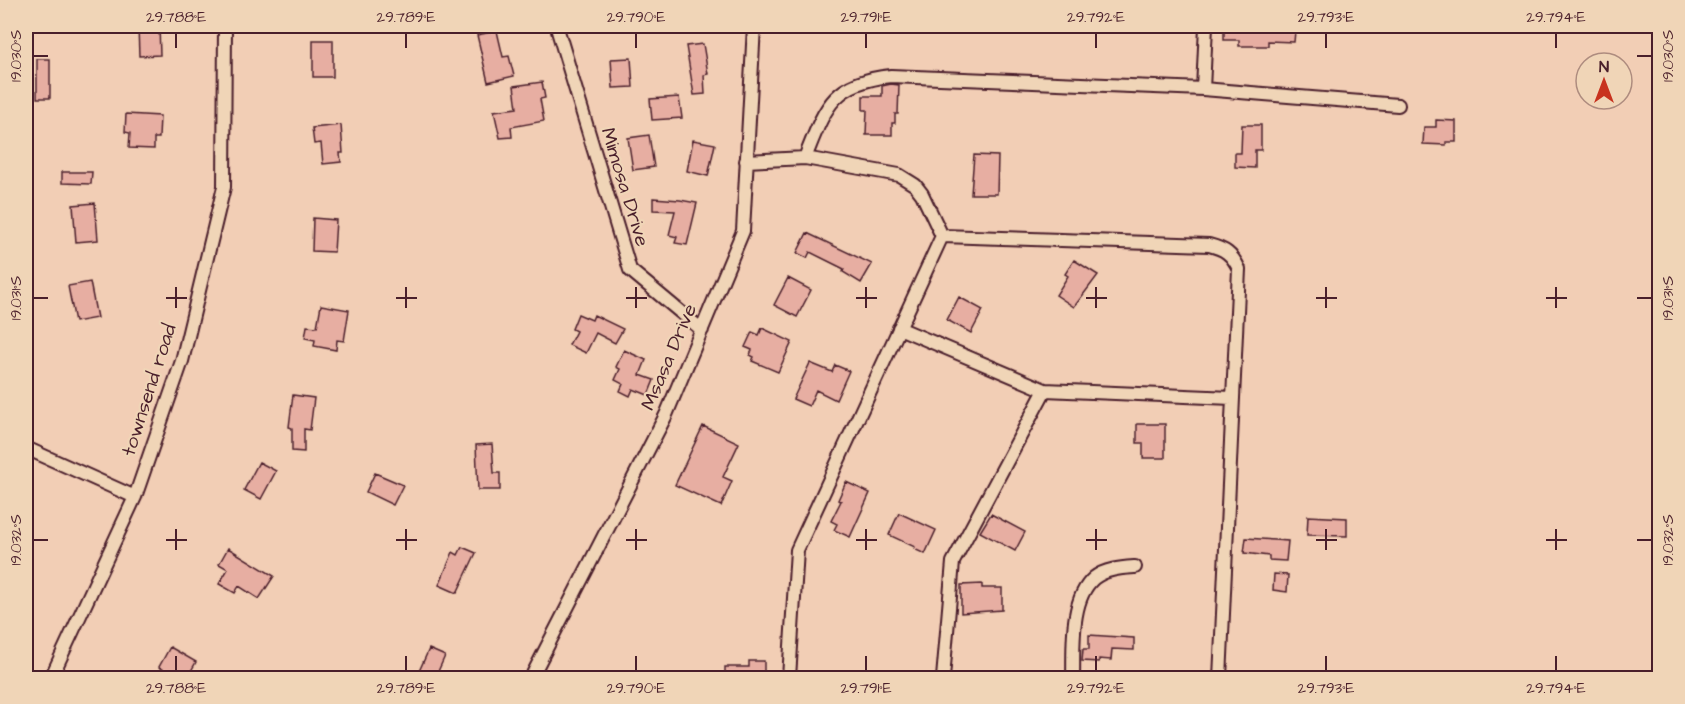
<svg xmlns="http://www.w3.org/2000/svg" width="1685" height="704" viewBox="0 0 1685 704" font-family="'Architects Daughter',sans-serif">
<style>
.building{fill:#e7aea2;stroke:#4a1f2b;stroke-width:1.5}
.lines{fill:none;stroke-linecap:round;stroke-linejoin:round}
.minor-casing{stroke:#4a1f2b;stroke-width:16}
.minor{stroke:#f0d5b7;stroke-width:12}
.ticks{fill:none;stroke:#4a1f2b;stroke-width:2}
.labels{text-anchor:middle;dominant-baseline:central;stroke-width:4.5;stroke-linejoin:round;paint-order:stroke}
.street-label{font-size:20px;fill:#4a1f2b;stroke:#f0d5b7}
.neatline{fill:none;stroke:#4a1f2b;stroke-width:2}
.ticks-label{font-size:15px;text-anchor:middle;fill:#4a1f2b}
</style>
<rect width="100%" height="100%" fill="#f2ceb5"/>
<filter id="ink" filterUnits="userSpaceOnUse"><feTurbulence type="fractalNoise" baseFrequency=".0167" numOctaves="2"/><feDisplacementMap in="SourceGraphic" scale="12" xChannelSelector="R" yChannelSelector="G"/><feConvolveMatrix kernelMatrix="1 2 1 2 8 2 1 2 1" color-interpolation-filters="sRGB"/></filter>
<g filter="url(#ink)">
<path class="building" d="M138 26H159L160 55 139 56Z
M1224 26H1265V29L1268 30 1295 31 1294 42 1268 41V46H1239V40H1224Z
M497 31 503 57 509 56 514 76 488 82 477 35Z
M313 40H333V77H313Z
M703 44 708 74 704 75 705 94 694 95 686 46Z
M631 58 633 87 613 88 611 59Z
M37 59H50V98H37Z
M542 82 545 98 540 99 544 121 511 127 512 137 500 138 494 111 517 108 514 86Z
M891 84 899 85 898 114H895V123H892V135H866L867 110H863V96H882V86Z
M679 97 682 118 652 120 650 99Z
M126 114 160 116 159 138H154V149L129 148 130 133 125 132Z
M1436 120 1456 121V142H1446V145L1423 144 1424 127H1436Z
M341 125 343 153H340L341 162 323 164 321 143 314 144 312 128Z
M1242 125H1261V150H1255V168L1235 167V153H1241Z
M649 135 654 167 633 170 628 138Z
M693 140 715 144 708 176 687 171Z
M974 155 998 156 997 194H971Z
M62 172H92L91 184 62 183Z
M653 198 680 200 697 203 687 245 675 243 677 237 669 235 675 211 653 210Z
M95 203 98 240 76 242 73 205Z
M313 218 336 220 334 252 312 251Z
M807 233 872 264 861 283 843 272 844 269 810 252 807 258 797 253Z
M1074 260 1098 275 1074 307 1056 295 1068 276 1065 274Z
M788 278 811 290 797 317 774 305Z
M90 282 97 318 75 322 68 286Z
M959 297 983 310 971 333 947 320Z
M321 305 349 310 344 341 337 340 336 350 314 346 315 340 305 338 307 326 317 327Z
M578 314 592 320 594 315 623 329 615 343 596 333 586 353 569 345 576 331 572 329Z
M762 328 792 342 778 372 752 361 754 357 750 355 752 350 745 347 752 332 759 335Z
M624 350 646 360 640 375 654 380 648 395 633 389 630 396 620 391 623 384 615 380 620 369 616 367Z
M810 363 832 372 835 365 849 371 836 400 816 390 809 406 793 399Z
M293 395 314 398 310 430 304 429V452L292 451V428L289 427Z
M1137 424H1165V458H1143V443H1137Z
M703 426 739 443 723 477 732 481 721 506 675 485Z
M492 444 494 473H500V490H478L476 445Z
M259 462 276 471 261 499 244 490Z
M375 473 403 485 393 505 366 492Z
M846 482 870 493 850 537 834 530 837 524 831 521 841 501 838 500Z
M899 513 936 530 925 554 914 549 915 547 889 535Z
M991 514 1025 532 1015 551 980 532Z
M1308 516 1347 518V536L1307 535Z
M1246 538 1288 541 1286 561 1269 560V556L1244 553Z
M462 547 476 553 457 593 439 585 453 552 458 555Z
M228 548 274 576 259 599 239 586 235 593 219 584 228 569 219 564Z
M1274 574 1288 575 1287 592 1273 590Z
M982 584V588H1002V610L961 613V585Z
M1089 635 1134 638V650L1112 649 1111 660 1099 659V662L1082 661 1083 649H1089Z
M170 647 196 662 187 678H164L168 672 159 667Z
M429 649 445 656 435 678H416Z
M749 661H764V678H725V667H749Z"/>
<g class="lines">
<defs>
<path id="minor" d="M558 26V31L630 270 702 330
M1203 89 1206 26
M805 158C825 108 832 82 891 76L1203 89 1398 105
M746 161 805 158 899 175 915 185 922 194 942 236 797 550 789 678
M942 236 1209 245C1225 249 1232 254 1239 269L1220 678
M899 328 1045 390 1232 398
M26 448 135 497
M51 678 135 497 182 361 224 187 225 26
M531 678 666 415 743 231 754 26
M943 678 953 562 1045 390
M1073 678C1074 649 1069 600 1094 578 1105 569 1121 568 1135 567"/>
</defs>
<use href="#minor" class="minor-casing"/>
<use href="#minor" class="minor"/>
</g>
</g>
<path class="ticks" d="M176 33V48M406 33V48M636 33V48M866 33V48M1096 33V48M1326 33V48M1556 33V48M33 56H48M1637 56H1652M176 287V308M406 287V308M636 287V308M866 287V308M1096 287V308M1326 287V308M1556 287V308M33 298H48M166 298H187M396 298H417M626 298H647M856 298H877M1086 298H1107M1316 298H1337M1546 298H1567M1637 298H1652M176 529V550M406 529V550M636 529V550M866 529V550M1096 529V550M1326 529V550M1556 529V550M33 540H48M166 540H187M396 540H417M626 540H647M856 540H877M1086 540H1107M1316 540H1337M1546 540H1567M1637 540H1652M176 656V671M406 656V671M636 656V671M866 656V671M1096 656V671M1326 656V671M1556 656V671"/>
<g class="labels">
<g class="street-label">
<text transform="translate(625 187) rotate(73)">Mimosa Drive</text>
<text transform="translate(669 357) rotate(-67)">Msasa Drive</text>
<text transform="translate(149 390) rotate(-72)">townsend road</text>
</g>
</g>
<rect width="1685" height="704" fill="none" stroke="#f0d5b7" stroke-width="66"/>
<g transform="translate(1604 81)"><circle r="28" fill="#f0d5b7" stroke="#ae8c7f" stroke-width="1.5"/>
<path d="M0-4.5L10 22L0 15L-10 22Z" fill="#c8321e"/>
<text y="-9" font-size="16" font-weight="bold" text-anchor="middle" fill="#4a1f2b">N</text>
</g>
<rect x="33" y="33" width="1619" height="638" class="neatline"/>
<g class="ticks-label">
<text x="176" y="22">29.788°E</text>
<text x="406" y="22">29.789°E</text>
<text x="636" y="22">29.790°E</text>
<text x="866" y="22">29.791°E</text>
<text x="1096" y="22">29.792°E</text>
<text x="1326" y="22">29.793°E</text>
<text x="1556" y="22">29.794°E</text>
<text transform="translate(16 56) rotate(-90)" y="5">19.030°S</text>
<text transform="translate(1668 56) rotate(-90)" y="5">19.030°S</text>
<text transform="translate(16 298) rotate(-90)" y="5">19.031°S</text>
<text transform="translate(1668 298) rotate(-90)" y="5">19.031°S</text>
<text transform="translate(16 540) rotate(-90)" y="5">19.032°S</text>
<text transform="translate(1668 540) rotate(-90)" y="5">19.032°S</text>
<text x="176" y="693">29.788°E</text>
<text x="406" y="693">29.789°E</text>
<text x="636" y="693">29.790°E</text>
<text x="866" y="693">29.791°E</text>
<text x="1096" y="693">29.792°E</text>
<text x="1326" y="693">29.793°E</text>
<text x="1556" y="693">29.794°E</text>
</g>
</svg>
